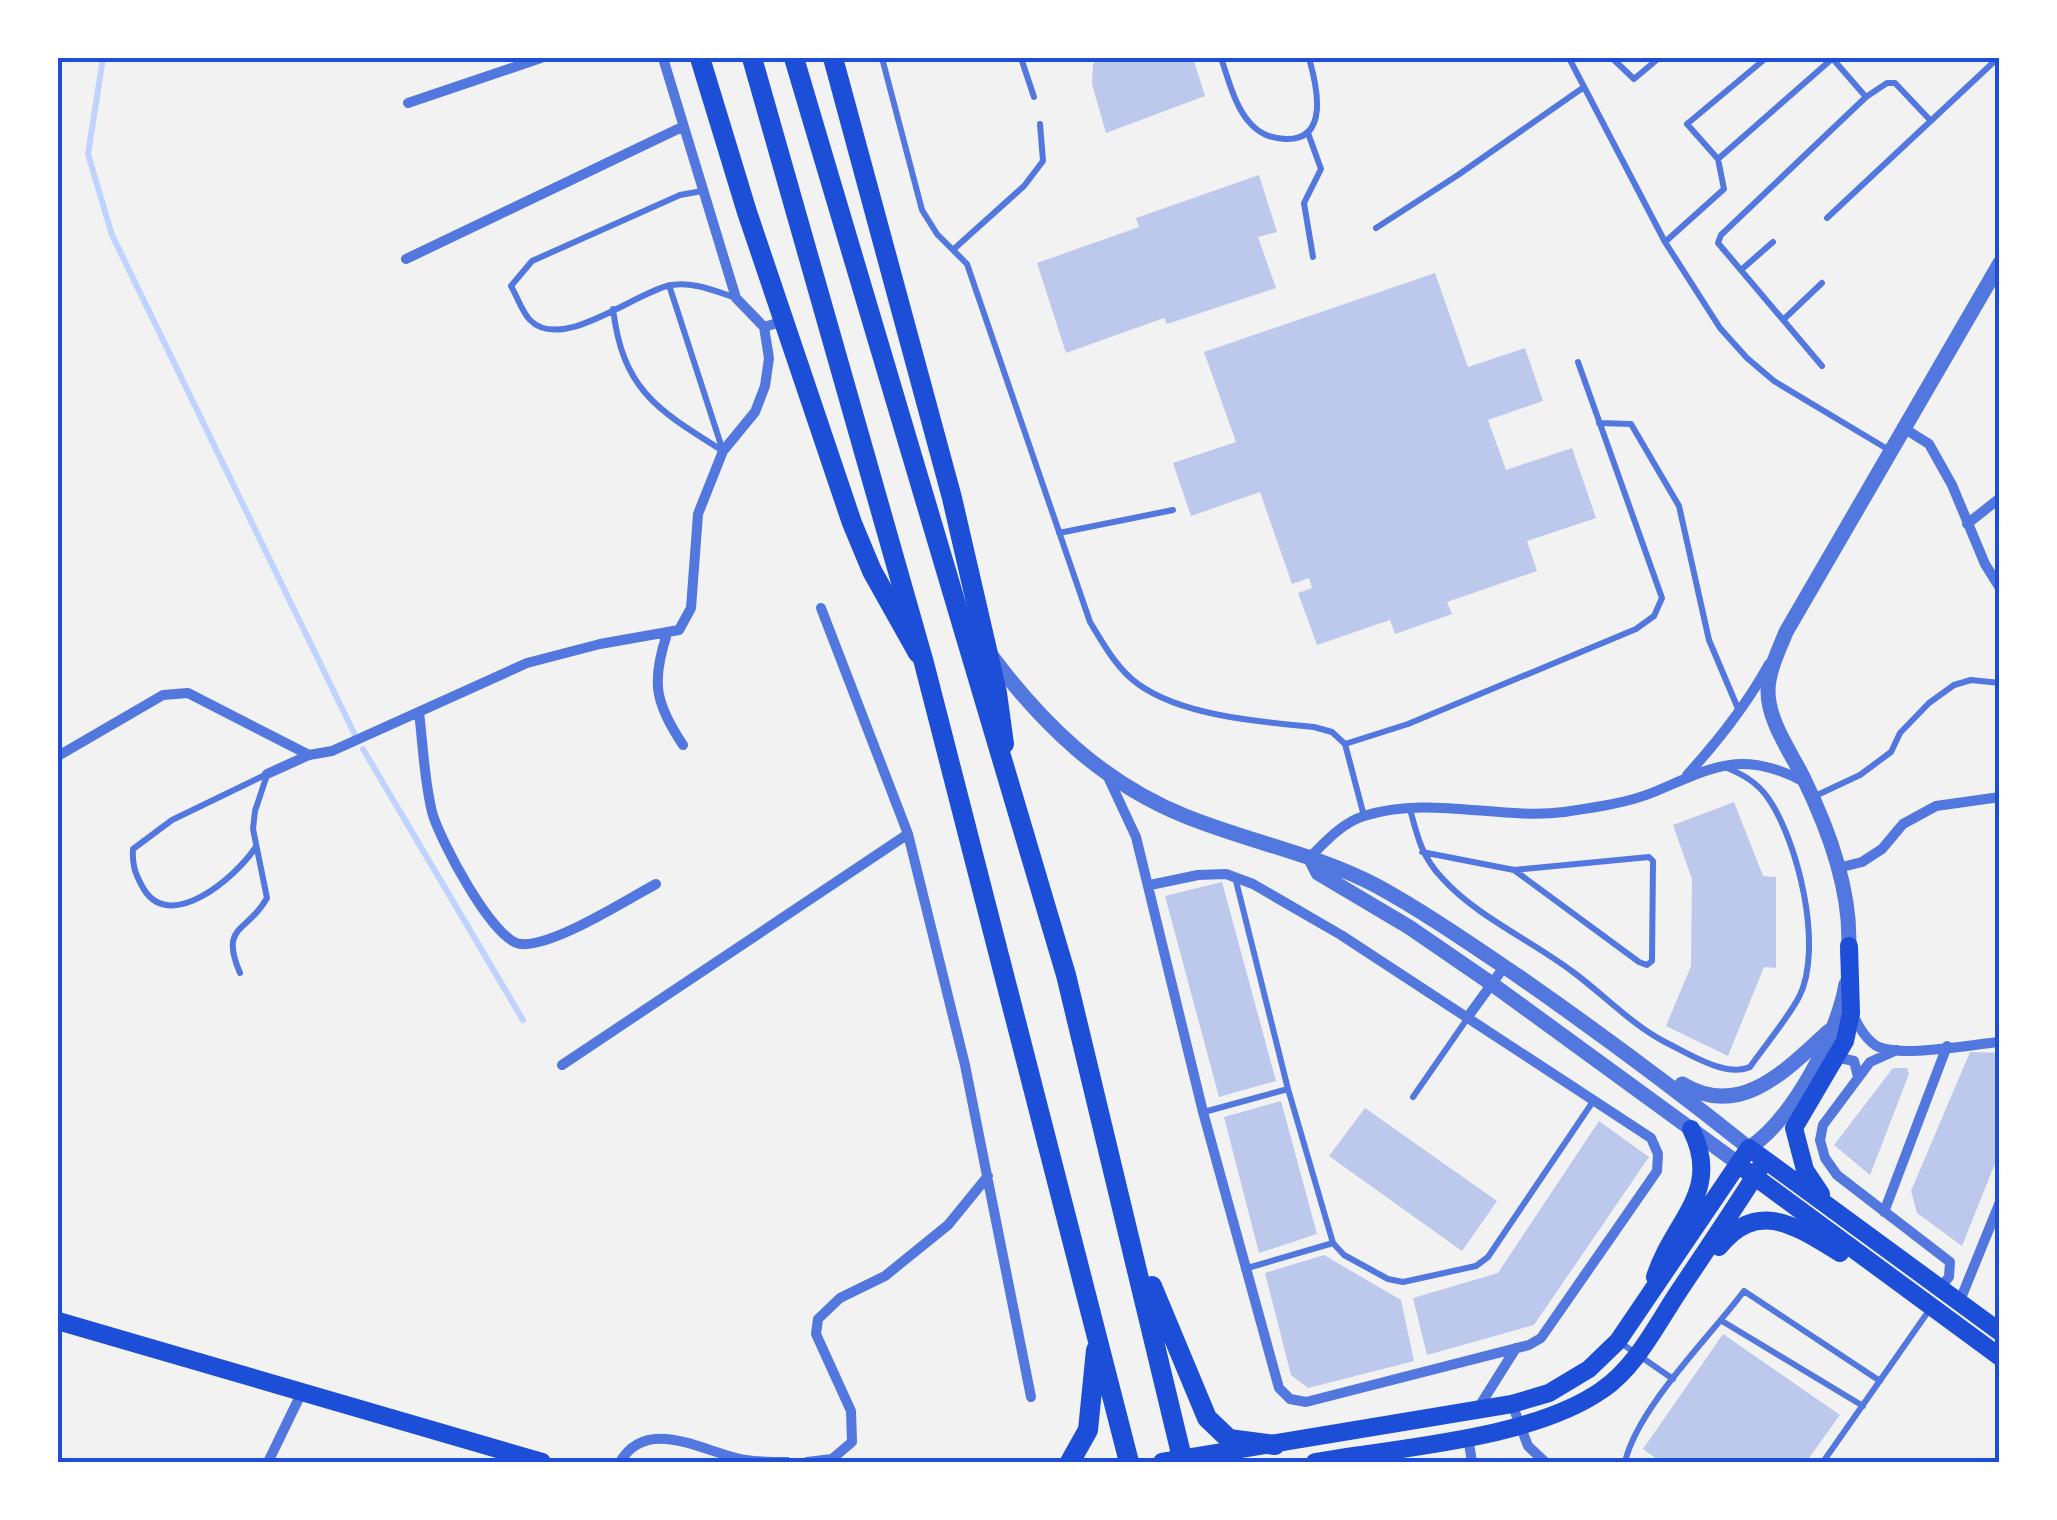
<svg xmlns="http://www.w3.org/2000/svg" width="2057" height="1520" viewBox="0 0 2057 1520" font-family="'Times New Roman',serif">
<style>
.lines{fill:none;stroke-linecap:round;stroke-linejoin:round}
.stream{stroke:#bfd3fe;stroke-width:6}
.building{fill:#bdc9ec}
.service{stroke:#5277de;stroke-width:6}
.minor{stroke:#5277de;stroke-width:10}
.tertiary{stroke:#5277de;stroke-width:15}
.secondary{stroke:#1d4ed8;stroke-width:18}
.primary{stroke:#1d4ed8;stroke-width:20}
.trunk{stroke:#1d4ed8;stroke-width:20}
.neatline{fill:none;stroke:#1d4ed8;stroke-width:4}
</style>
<rect width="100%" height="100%" fill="#f2f2f2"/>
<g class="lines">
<path class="stream" d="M103 58 88 154 112 235 354 733
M363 749 523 1020"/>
</g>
<path class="building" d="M1097 58H1193L1205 96 1106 133 1092 84 1093 65Z
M1259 175 1277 232 1258 237 1276 288 1167 324 1164 318 1066 353 1037 263 1139 227 1136 218Z
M1435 273 1468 367 1525 348 1543 401 1488 420 1506 470 1572 448 1596 518 1527 541 1537 571 1447 602 1452 614 1395 634 1390 620 1317 645 1298 593 1312 588 1309 578 1292 584 1260 492 1191 516 1173 463 1236 442 1204 352Z
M1734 802 1763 876 1776 877V968L1764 967 1728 1056 1666 1026 1691 966 1692 879 1673 825Z
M1222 882 1276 1081 1219 1097 1165 896Z
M1970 1052 2000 1053V1151L1962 1246 1917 1213 1911 1191Z
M1893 1068H1907L1909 1074 1870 1175 1834 1145Z
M1281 1101 1317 1234 1259 1253 1224 1117Z
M1365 1108 1497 1201 1462 1251 1329 1156Z
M1599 1121 1649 1157 1534 1325 1427 1355 1413 1298 1498 1273Z
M1324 1255 1401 1300 1414 1361 1308 1388 1291 1375 1265 1273Z
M1723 1334 1840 1415 1806 1462H1661L1643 1449Z"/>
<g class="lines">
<path class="service" d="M882 58 922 210 937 234 967 264 1090 622C1104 645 1117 669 1138 684 1182 716 1261 722 1314 727L1332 732 1345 744 1364 816
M1021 58 1034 97
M1221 58C1228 78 1235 107 1250 123 1260 134 1270 138 1285 139 1330 141 1317 86 1309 58
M1569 58 1665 242 1720 328 1747 358 1774 381 1889 450
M1612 58 1634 79 1659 58
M1832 58 1866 97 1887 83H1895L1931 121
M1308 133 1321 169 1304 203 1313 257
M1718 159 1833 58
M702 191 680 195 532 261 511 286C517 296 522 312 530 320 561 352 632 295 667 286 690 280 715 291 736 298
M1827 218 1998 58
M1376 228 1458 175 1584 87
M1665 242 1724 189 1718 159 1687 124 1766 58
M955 248 1024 186 1043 161 1040 124
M1741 270 1773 242
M613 309C623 391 658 410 723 451L669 285
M1783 320 1822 283
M1822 366 1718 243 1721 235 1866 97
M1599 423 1631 424 1679 506 1709 640 1739 711
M1059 533 1173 510
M1345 744 1408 724 1636 629 1654 616 1662 598 1578 362
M1813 797 1860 775 1891 752 1900 733 1929 703 1954 685 1971 680 2000 683
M1410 809C1417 836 1422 857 1442 878 1477 917 1531 940 1573 972 1603 994 1632 1025 1665 1042 1687 1053 1726 1078 1750 1067 1766 1044 1786 1021 1799 997 1824 948 1798 841 1768 798 1757 782 1742 774 1725 767
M255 848C236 877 168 936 142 886 135 873 132 865 133 849L172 820 267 774
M1422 852 1514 870 1649 857 1653 861 1652 961 1647 965 1639 962 1514 870
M1235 877 1288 1089 1333 1243 1344 1255 1388 1279 1403 1282 1476 1266 1488 1257 1594 1100
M240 973C219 924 248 933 267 898L253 829 255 811 267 775
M1413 1097 1467 1019
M1204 1112 1288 1089
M1244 1269 1333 1243
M1722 1321 1863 1406
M1621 1343 1673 1379
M1625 1462C1638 1407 1709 1338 1744 1291L1880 1381
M1823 1462 1930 1309"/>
<path class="minor" d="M663 58 736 298 764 327 784 321
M408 103 541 58
M406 259 682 127
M1902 427 1929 444 1952 485 1985 564 2000 588
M1967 524 2000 498
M821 608 908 834 965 1065 1031 1397
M667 634C651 682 655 703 683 745
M419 712C423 745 424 779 432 812 439 838 493 942 521 944 553 947 626 900 656 884
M58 756 163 695 188 693 309 755
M267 774 309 755 332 751 527 663 600 644 679 630 691 608 698 514 723 451 755 412 765 386 769 358 764 327
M1687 775C1719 740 1746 706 1769 664
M1108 777 1136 837 1203 1112 1279 1388 1290 1399 1306 1402 1529 1345 1541 1338 1657 1171 1658 1154 1651 1138 1341 935 1253 884 1226 874 1198 875 1150 885
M1310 857C1326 841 1342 823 1364 816 1428 795 1499 820 1564 812 1592 808 1628 803 1654 792 1714 767 1743 748 1806 783
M1838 868 1862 862 1882 849 1903 824 1936 806 2000 797
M1852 1013C1858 1025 1864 1037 1875 1045 1896 1059 1973 1044 2000 1042
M1467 1018 1504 967
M1897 1050 1870 1062 1823 1125 1820 1140 1825 1158 1837 1175 1950 1262 1949 1277 1943 1284 1933 1282
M1836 1064 1840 1058 1854 1061 1858 1077
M562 1065 908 834
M1884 1212 1947 1046
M1959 1303 2000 1202
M1512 1404 1528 1446 1545 1462
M1477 1410 1516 1348
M1468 1437 1472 1462
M268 1462 302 1392
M620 1462C648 1414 706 1454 746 1460 759 1462 774 1462 787 1462
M807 1462 832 1459 852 1442 851 1411 816 1334 818 1319 840 1298 885 1276 948 1225 988 1176"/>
<path class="tertiary" d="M990 654C1042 724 1103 783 1185 816 1249 842 1316 854 1377 886 1426 913 1472 945 1518 976 1597 1031 1674 1088 1749 1148 1792 1120 1838 1034 1846 984
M1310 857 1318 873 1409 927 1492 984 1739 1164
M1848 956C1854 896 1829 830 1803 777 1790 751 1768 721 1768 691 1768 671 1779 650 1786 632L2000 263
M1682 1084C1741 1120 1787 1069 1829 1031"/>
<path class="secondary" d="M1747 1171 2000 1357
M1821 1194 1805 1170 1794 1128 1845 1041 1851 1013 1849 946
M1719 1247C1758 1198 1797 1227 1840 1253
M1655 1277C1673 1220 1723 1192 1691 1129
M58 1321 542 1462
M1162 1462 1512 1404 1549 1393 1589 1369 1618 1341 1749 1148 2000 1332
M1315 1462C1400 1447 1532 1439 1602 1390 1635 1368 1656 1326 1677 1294 1707 1249 1737 1205 1765 1160"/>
<path class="primary" d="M700 58 747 212 852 523 872 571 918 653
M833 58 952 498 997 693 1004 744"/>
<path class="trunk" d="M752 58 924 663 1129 1462
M794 58 1066 975 1183 1462
M1152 1286 1207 1418 1229 1439 1275 1445
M1070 1462 1088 1430 1096 1350"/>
</g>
<rect width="2057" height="1520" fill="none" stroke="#ffffff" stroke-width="120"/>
<rect x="60" y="60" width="1937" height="1400" class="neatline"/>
</svg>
